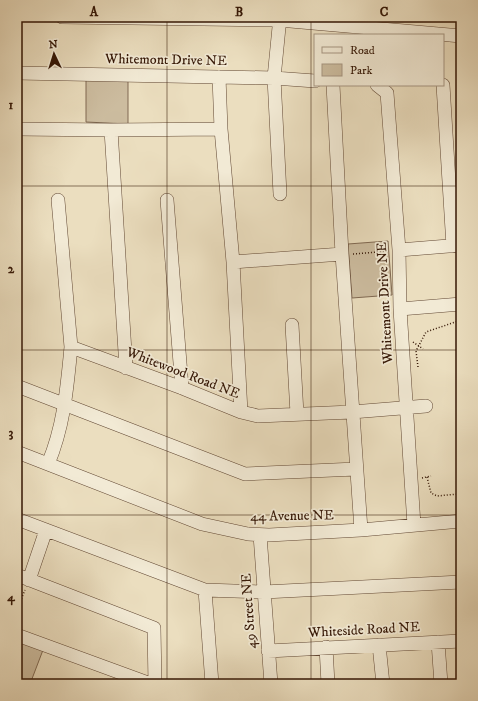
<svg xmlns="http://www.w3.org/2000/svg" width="478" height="701" viewBox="0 0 478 701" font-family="'IM FELL DW Pica',serif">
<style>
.green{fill:#ccbc9f;stroke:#806952}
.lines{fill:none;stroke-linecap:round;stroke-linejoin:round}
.minor-casing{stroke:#624834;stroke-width:14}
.path{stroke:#341605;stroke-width:1.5;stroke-dasharray:1 2;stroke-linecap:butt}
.minor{stroke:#f2ead5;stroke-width:13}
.grid{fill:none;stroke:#341605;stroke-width:1;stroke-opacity:0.55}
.labels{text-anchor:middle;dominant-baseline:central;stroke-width:3.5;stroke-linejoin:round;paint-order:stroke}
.street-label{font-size:14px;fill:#341605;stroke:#f2ead5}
.neatline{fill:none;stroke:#341605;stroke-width:1.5}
.grid-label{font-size:13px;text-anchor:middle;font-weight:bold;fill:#341605}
</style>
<rect width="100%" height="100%" fill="#ebdebf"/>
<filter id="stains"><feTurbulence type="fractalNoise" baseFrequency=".005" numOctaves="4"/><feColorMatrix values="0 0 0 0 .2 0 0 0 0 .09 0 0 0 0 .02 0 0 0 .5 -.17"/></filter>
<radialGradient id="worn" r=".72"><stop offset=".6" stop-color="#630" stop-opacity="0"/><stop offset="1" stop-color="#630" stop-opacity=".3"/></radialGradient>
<path class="green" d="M86 80 128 81V124L86 122Z
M388 241 392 295 352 298 348 244Z
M17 640 43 650 30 684H17Z"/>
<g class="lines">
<defs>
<path id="minor" d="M62 17 279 20 461 36
M280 17 274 78 280 194
M17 73 274 78 315 81
M219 77 221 129 233 262 241 412
M333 85 342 254 361 530
M377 85 387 93 399 250 400 309 414 525
M443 85 453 246
M17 129 111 130 221 129
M111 130 126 368
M58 200 71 347
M167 200 182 388
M399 250 461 245
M233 262 342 254
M400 309 461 304
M292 325 297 414
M17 386 245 474 356 469
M17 452 202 524 248 534 269 535 361 530 461 521
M48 464C64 426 67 388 71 347L182 388 241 412 258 416 352 412 426 406
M17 519 205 590 212 684
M260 535 271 684
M17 575 154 628 155 684
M29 580 46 530
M205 590 264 592 461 582
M17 635 151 684
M438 642 441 684
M379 645 383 684
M326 647 328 684
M268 651 461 641"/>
</defs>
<use href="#minor" class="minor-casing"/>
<path class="path" d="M353 254 389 251
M413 342 423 349
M418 367 416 351 426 332 461 320
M427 477 431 493 437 496 458 494 461 495
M422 478 431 476
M17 610 25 590"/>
<use href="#minor" class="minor"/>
</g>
<path class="grid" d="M167 17V684M311 17V684M17 186H461M17 350H461M17 515H461"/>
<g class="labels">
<g class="street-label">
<text transform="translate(166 60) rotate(1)">Whitemont Drive NE</text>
<text transform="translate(385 303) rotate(-93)">Whitemont Drive NE</text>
<text transform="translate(183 373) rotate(21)">Whitewood Road NE</text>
<text transform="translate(292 516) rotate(-1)">44 Avenue NE</text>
<text transform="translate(249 611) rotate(-94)">49 Street NE</text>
<text transform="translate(364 630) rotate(-3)">Whiteside Road NE</text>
</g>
</g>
<rect width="478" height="701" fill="none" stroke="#ebdebf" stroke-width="44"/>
<rect x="314" y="34" width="130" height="52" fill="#f2ead5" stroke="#a69582"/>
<rect x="322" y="47" width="20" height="6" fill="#f2ead5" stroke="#a69582"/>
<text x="350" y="54" font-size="12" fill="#341605">Road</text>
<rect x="322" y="64" width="20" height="12" fill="#ccbc9f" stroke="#a69582"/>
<text x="350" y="74" font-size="12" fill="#341605">Park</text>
<g transform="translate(54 54) rotate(356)" stroke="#f2ead5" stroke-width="3" paint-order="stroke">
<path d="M0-3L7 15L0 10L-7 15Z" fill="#341605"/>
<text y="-6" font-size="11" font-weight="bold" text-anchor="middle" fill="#341605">N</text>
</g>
<rect x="22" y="22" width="434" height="657" class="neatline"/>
<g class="grid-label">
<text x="94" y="16">A</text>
<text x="239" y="16">B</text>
<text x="384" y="16">C</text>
<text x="11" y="109">1</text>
<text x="11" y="273">2</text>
<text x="11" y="437">3</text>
<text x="11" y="601">4</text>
</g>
<rect width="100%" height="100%" filter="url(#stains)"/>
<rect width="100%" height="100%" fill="url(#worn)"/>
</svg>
